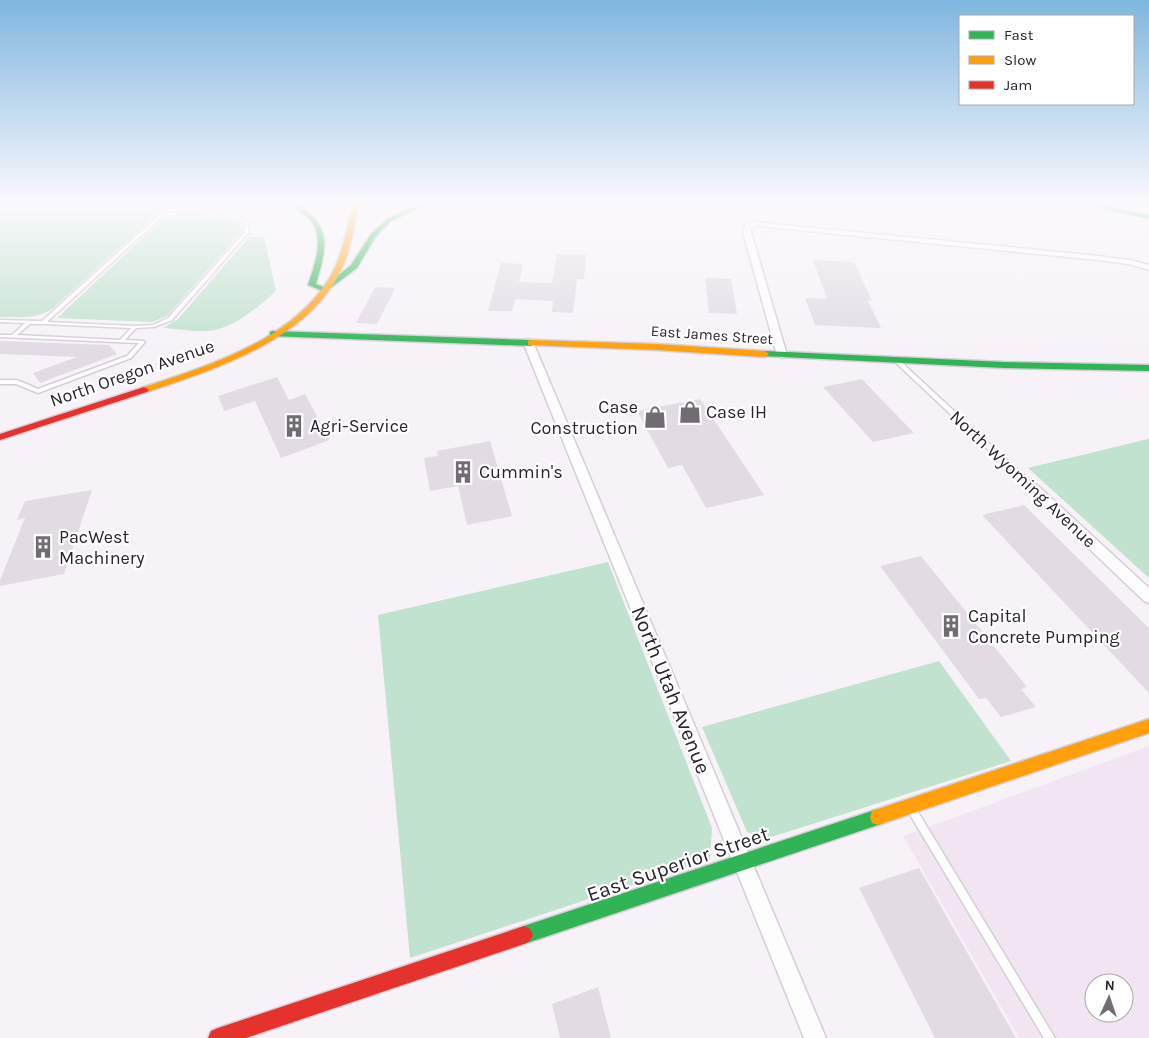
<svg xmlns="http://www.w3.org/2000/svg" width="1149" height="1038" viewBox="0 0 1149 1038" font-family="Karla,sans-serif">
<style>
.education{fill:#f1e5f1;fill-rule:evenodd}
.green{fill:#c1e2ce}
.building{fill:#e2dbe4}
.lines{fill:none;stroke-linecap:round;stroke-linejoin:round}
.lane-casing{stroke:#d5ced7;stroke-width:3}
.street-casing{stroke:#d5ced7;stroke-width:3}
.fast-casing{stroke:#d5ced7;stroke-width:3}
.slow-casing{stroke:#d5ced7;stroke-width:3}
.jam-casing{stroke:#d5ced7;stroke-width:3}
.lane{fill:#fefdfe;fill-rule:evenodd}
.street{fill:#fefdfe;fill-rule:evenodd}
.fast{fill:#30b455;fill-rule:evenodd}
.slow{fill:#ff9f0a;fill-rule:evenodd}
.jam{fill:#e5322d;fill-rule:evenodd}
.labels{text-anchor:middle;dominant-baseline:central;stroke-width:4.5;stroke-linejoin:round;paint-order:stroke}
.far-street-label{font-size:15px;fill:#2a222d;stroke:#fff}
.street-label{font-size:18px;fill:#2a222d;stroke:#fff}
.poi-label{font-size:18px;fill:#2a222d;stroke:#fff;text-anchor:start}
.near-street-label{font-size:21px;fill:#2a222d;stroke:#fff}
</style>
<rect width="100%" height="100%" fill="#f7f2f8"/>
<path class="education" d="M1149 746V1038H1019L903 836ZM1094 983H1124V1013H1094Z"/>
<path class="green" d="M0 204H168L52 309C36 319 19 317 0 317Z
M191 212 236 221 243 227 242 231 167 316 152 322 57 318 162 220 177 213Z
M249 237H264L276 291C259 306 237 326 214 330 200 333 177 329 163 328L178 319Z
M1148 439H1149V578L1028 468Z
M608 562 712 828 710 859 410 958 378 615Z
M939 661 1011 761 765 839 747 832 702 727Z"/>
<path class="building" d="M557 254H586L584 279H577L573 313 552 312 553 301 515 299 512 311H488L501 263 523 264 519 282 552 283Z
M813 260 854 262 872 301H868L881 328 815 325 805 298 827 299Z
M705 278 731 279 737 314 709 313Z
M375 287 395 288 377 324 356 323Z
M0 341 109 345 117 354 40 383 33 373 77 357 0 354Z
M277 377 289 400 305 394 330 440 281 458 255 401 224 411 218 396Z
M862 379 877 395 914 433 873 442 823 387Z
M700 399 764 495 706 508 682 465 668 468 637 411Z
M490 441 512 516 467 525 458 486 430 491 424 458 438 456 437 451Z
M92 490 64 574 0 586V580L25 518 17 520 25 501Z
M1024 505 1149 628V693L982 515Z
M921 556 1027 687 1021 689 1036 707 1001 717 986 698 979 699 880 566Z
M919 868 1016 1038H935L859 888Z
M598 987 611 1038H560L552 1004Z"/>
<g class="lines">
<defs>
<path id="lane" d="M166 209C190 208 228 210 249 223L248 233 172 320 154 327 136 328 125 340 143 341 145 342 131 358 38 393 16 384H0V380H17L38 389 127 356 139 343 0 337V335H12L25 323 0 322V320L42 321ZM168 211C193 212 224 210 246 224L244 233 168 318 153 325 135 326 47 322ZM30 324H43L131 328 120 340 17 335Z
M895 360H899L1035 486 1036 488 1035 490H1031L895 362Z
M912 806 915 807 1055 1038H1044L909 813 908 810 909 807Z"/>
<path id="street" d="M755 222 1098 256 1130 260 1149 265V270L1129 264 1098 260 756 226 751 228V232L787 355 782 358 777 355 743 232 745 225Z
M528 339 533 342 826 1038H804L523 342Z
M1033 484 1037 485 1149 588V603L1144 601 1029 491 1027 488Z"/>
<path id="fast" d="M289 204C298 204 304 208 310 214 333 235 323 258 316 284L324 287 351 265 371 234 387 219 419 204H428L391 221 376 236 357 268 325 292 308 285C314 266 325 239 311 221 305 214 296 210 289 204Z
M1082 204H1097L1149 215V219Z
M273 331 531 340 535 343 531 346 270 336V332Z
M765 351 1004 362 1149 365V371L1004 368 762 356V352Z
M878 809 884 811 886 817 884 823 878 825 524 944 518 941 515 935 518 929 524 926Z"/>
<path id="slow" d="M353 204H359C354 228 350 253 339 274 305 341 213 370 147 392H141V388C208 366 292 341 330 277 343 255 347 228 353 204Z
M531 340 657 344 765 351 769 354 765 357 657 350 528 345V341Z
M1149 719V733L878 825 872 823 870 817 872 811 878 809Z"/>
<path id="jam" d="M144 387 149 390 147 392 0 440V434Z
M524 926 530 929 533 935 530 941 524 944 246 1038H208L211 1031 218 1028Z"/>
</defs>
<use href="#lane" class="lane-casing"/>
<use href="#street" class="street-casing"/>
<use href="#fast" class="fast-casing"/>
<use href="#slow" class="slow-casing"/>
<use href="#jam" class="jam-casing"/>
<use href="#lane" class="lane"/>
<use href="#street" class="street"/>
<use href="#fast" class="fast"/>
<use href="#slow" class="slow"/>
<use href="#jam" class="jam"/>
</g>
<linearGradient id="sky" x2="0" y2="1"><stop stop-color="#7fb6e0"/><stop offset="0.58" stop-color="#fbf9fc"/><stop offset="1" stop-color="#fbf9fc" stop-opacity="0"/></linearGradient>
<rect width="1149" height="350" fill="url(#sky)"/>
<defs>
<symbol id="shop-bare" viewBox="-9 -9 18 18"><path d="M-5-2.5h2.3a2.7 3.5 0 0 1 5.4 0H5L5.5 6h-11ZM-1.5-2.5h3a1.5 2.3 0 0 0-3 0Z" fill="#726b74" stroke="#fff" stroke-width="2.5" paint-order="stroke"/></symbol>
<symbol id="building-bare" viewBox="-9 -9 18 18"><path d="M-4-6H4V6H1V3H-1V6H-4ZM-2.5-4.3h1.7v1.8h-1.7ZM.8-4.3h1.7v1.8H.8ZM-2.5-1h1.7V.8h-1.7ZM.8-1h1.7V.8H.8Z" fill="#726b74" stroke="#fff" stroke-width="2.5" paint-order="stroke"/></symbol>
</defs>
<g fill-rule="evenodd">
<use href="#shop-bare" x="674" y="396" width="32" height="32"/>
<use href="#shop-bare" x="639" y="401" width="32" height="32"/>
<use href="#building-bare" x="278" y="410" width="32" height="32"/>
<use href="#building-bare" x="447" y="456" width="32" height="32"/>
<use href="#building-bare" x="27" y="531" width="32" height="32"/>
<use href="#building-bare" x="935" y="610" width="32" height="32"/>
</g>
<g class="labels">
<g class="far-street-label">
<text transform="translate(712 335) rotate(4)">East James Street</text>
</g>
<g class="street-label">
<text transform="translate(132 373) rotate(-19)">North Oregon Avenue</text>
<text transform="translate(1023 479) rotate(43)">North Wyoming Avenue</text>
</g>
<g class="poi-label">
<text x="638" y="407" text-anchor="end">Case<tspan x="638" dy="21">Construction</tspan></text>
<text x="706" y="412">Case IH</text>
<text x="310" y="426">Agri-Service</text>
<text x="479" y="472">Cummin's</text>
<text x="59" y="537">PacWest<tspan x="59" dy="21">Machinery</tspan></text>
<text x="968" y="616">Capital<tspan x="968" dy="21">Concrete Pumping</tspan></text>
</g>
<g class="near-street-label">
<text transform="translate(671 690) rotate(68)">North Utah Avenue</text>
<text transform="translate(678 864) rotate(-19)">East Superior Street</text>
</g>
</g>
<rect x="959" y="15" width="175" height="90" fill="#ffffff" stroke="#aaa7ab"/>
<rect x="969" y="31" width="25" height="8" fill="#30b455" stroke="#aaa7ab"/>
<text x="1004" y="40" font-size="15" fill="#2a222d">Fast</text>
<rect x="969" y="56" width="25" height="8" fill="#ff9f0a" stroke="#aaa7ab"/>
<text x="1004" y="65" font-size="15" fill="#2a222d">Slow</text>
<rect x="969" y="81" width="25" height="8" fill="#e5322d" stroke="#aaa7ab"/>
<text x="1004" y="90" font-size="15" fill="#2a222d">Jam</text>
<g transform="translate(1109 998) rotate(3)"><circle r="24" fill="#ffffff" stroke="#aaa7ab"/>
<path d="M0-4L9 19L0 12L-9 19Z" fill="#726b74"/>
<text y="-8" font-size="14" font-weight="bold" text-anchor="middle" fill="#2a222d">N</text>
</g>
</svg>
